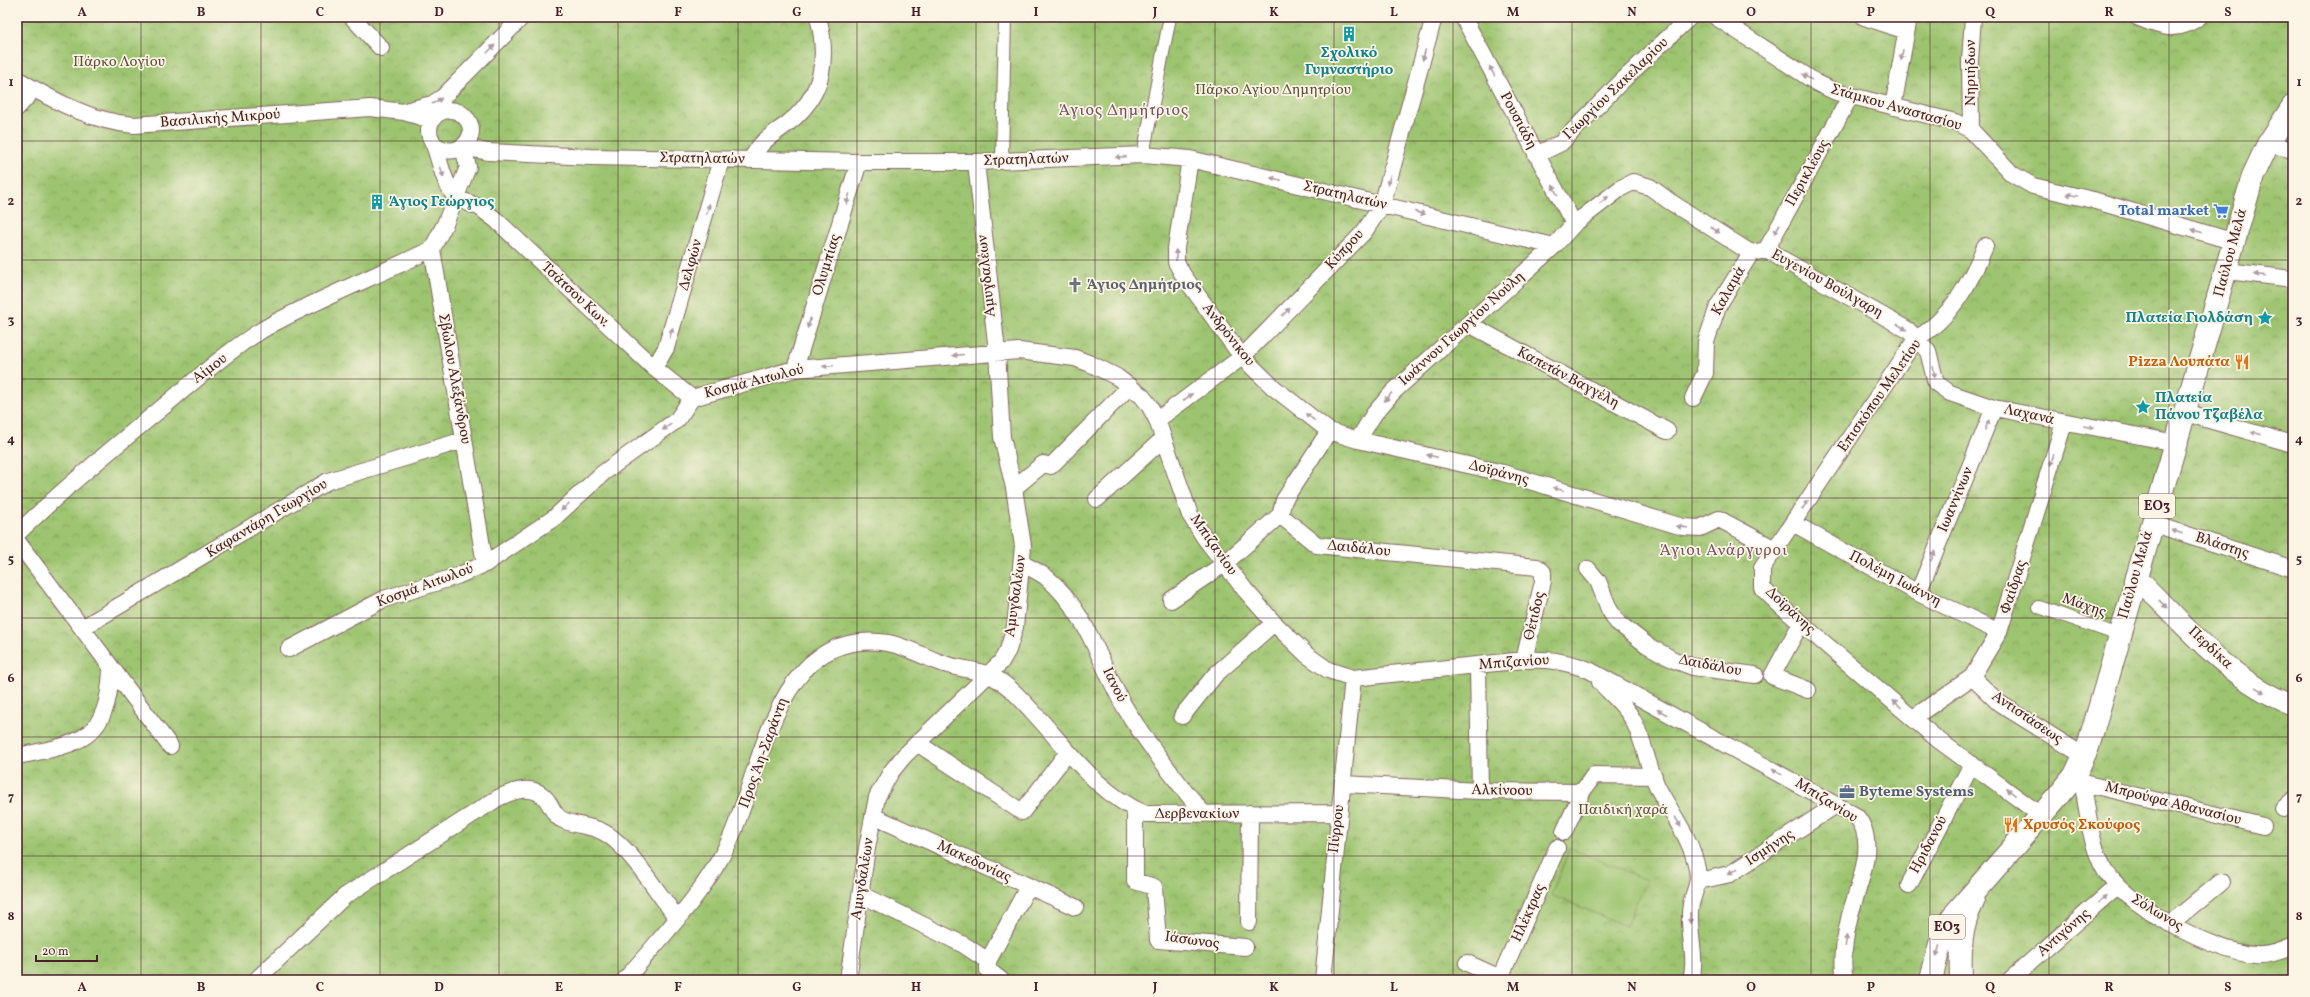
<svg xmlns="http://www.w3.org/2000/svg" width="2310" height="997" viewBox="0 0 2310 997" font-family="Vollkorn,serif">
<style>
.park{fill:url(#park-crowns);stroke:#74724d}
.pitch{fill:#9dc46f;stroke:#74724d}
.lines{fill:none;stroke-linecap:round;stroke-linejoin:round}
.pedestrian-casing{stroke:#846360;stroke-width:14}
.minor-casing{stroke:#846360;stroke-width:18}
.tertiary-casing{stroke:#846360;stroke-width:22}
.primary-casing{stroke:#846360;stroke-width:24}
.pedestrian{stroke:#fff;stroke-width:12}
.minor{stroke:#fff;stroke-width:16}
.tertiary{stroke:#fff;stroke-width:20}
.primary{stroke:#fff;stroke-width:22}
.oneway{fill:#ae9aa0}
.grid{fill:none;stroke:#4a1f2b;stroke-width:1;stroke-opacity:0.55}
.labels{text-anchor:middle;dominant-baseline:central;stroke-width:3.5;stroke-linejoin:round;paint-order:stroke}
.shield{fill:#fcf5e5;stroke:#7f5f63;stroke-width:1}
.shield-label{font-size:14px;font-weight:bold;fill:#4a1f2b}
.culture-label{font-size:15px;font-weight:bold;fill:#0d838f;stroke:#fcf5e5;text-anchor:start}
.park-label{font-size:15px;fill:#63513f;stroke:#fcf5e5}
.street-label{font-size:15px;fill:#4a1f2b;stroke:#fcf5e5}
.shop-label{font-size:15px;font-weight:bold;fill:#366cbe;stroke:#fcf5e5;text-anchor:end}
.worship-label{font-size:15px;font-weight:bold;fill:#5b616d;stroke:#fcf5e5;text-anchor:start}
.food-label{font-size:15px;font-weight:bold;fill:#c56008;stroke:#fcf5e5;text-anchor:end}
.service-label{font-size:15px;font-weight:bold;fill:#4e5e75;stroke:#fcf5e5;text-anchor:start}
.neighbourhood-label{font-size:16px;letter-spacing:1px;fill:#79526a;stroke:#fcf5e5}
.neatline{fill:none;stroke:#4a1f2b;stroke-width:1.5}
.grid-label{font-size:13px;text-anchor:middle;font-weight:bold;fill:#4a1f2b}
</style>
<defs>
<pattern id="park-crowns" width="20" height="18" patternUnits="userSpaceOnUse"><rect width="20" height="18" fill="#9dc46f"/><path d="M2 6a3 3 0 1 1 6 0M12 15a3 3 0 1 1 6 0" fill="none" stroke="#829f5b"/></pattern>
</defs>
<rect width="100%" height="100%" fill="#fcf5e5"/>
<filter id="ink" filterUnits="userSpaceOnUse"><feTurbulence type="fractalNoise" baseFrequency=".025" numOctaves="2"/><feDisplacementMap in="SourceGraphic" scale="8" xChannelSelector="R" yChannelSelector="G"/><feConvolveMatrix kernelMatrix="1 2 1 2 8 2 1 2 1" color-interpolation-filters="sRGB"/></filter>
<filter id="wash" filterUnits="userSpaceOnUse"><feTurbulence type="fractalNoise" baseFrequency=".012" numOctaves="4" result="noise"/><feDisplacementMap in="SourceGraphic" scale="16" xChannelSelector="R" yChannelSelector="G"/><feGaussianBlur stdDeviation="0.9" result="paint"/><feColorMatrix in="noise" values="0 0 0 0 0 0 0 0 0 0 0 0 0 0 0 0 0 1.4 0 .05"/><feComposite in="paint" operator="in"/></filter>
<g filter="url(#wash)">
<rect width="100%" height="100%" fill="#f0e1c2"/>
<path class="park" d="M17 17H2293V980H17Z"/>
<path class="pitch" d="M1570 848 1646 880 1626 926 1551 895Z"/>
</g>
<g filter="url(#ink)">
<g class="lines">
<defs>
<path id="pedestrian" d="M1143 155 1170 17
M1002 161 1005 17
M2039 607 2119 635"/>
<path id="minor" d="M352 17 381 48
M1463 17 1574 224
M1716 17 1817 83 1836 92 1955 122 1971 130 2012 174 2033 186 2093 200 2235 242
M1864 17 1906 31
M2137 17C2160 27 2177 34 2199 17
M17 79C52 100 93 122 134 125L370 108 404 112 432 120
M1893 107 1909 17
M17 108 34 89
M405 111 432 104 443 97 522 17
M1971 130 1970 61 1973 17
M434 144C457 164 484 134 464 116 459 111 451 109 444 111 435 113 429 122 429 131 429 137 432 140 434 145 441 164 443 182 456 198
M2268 144 2293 150
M1536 155 1561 143 1623 80 1690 17
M1190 159 1176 248V262L1183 275 1242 357 1273 387 1329 431 1358 440 1503 473 1683 527 1700 528 1719 519 1775 549
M751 160C761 140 770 137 787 124 823 97 829 59 818 17
M456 198 479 207 496 220 654 368 692 398
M1985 246C1971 282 1951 318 1916 339L1775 549 1762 568V588L1783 608 1937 739 2042 816
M1766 250 1850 97
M2227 271 2293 279
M1469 324 1667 431
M654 368 666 348 721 160
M795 369 859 162
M1693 398 1705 373 1706 342 1718 306 1751 253
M2185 413 2293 444
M1157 420 1242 357 1364 232 1382 205 1434 17
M1329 431 1284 500 1280 515 1317 545 1537 567 1543 572V581L1524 660
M1358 440 1374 414 1393 392 1554 246 1574 224 1621 188 1633 182 1650 187 1669 201 1751 253 1766 250 1908 330 1928 351 1936 383 1950 393 1994 408 2176 443
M1014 488 1043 464 1051 466 1130 386
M1097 499 1163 439
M1793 523 1918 593 1999 632
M2151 523 2293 569
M17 534C63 489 113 448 163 407 198 378 235 344 276 322 327 295 381 274 432 249
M17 541 170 746
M1022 563C1030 568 1039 572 1046 577 1087 611 1099 662 1124 706 1147 744 1174 778 1203 813
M485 564 432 249 445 224 468 167 463 147 488 152 591 157 859 162H976L1143 155 1190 159 1554 246
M1588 569 1598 581 1609 609 1617 622 1647 645 1674 660 1693 667 1755 675
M1918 593 1994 408
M1171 600 1224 564 1280 515
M1801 623 1772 676 1808 690
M82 628 328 481 464 440
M289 649 384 599 457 576 485 564 554 518 603 473 677 420 692 398 795 369 1019 351 1075 358 1091 364 1117 377 1142 396 1149 405 1157 420 1190 515 1204 537 1245 590 1274 623 1307 655 1328 670 1353 678 1524 660C1550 659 1564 661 1589 670L1856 816C1880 843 1856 889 1849 919 1845 937 1841 961 1845 980
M1478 666 1480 791
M1972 677 1999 703 2084 756
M1600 682C1612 695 1628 708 1635 724 1645 745 1648 769 1659 790 1673 816 1692 840 1697 869 1700 883 1694 891 1691 904 1686 930 1698 955 1691 980
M1182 716 1215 675 1274 623
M1913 718 1972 677 1999 632 2064 423
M917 743 1022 812 1068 752
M17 756C80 744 108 741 111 669
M2075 775 2083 783C2087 810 2090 840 2102 865 2121 904 2213 952 2255 955 2267 956 2282 951 2293 946
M2083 783 2263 826
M1343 784 1480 791 1582 792 1594 775 1654 776
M1135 809V881L1154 887 1158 940 1245 947
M2283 809 2293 800
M873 816 1075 907
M1564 832 1582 792
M1699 881 1730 874 1836 805
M1909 885 1972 764
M862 895 964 945 988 961V970L1001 980
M1249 922 1250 813
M2171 923 2221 882
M988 961 1028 887
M1467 963 1505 980
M1500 978 1557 848
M256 980 345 896 498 798C513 791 533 783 546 799 552 806 553 816 563 820 575 826 589 825 601 831 628 843 658 894 677 918
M625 980C661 937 703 895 728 844 763 771 774 625 888 643 905 646 922 656 939 662 955 669 976 669 991 676 1008 684 1020 698 1032 711 1066 747 1098 795 1146 814L1339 813
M848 980 867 848 877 797 891 772 904 756 1001 662 1008 650 1015 627 1023 546 1014 488 1002 437 997 352 976 162
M1323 980 1353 678
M2010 980 2117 886"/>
<path id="tertiary" d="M2136 577C2183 623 2230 682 2293 705"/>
<path id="primary" d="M1931 980 1940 944 1953 916 2059 795 2075 775 2088 747 2253 176 2268 144 2293 106
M1961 980C1960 952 1960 927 1973 902"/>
</defs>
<use href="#pedestrian" class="pedestrian-casing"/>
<use href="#minor" class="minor-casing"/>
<use href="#tertiary" class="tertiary-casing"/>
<use href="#primary" class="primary-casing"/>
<use href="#pedestrian" class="pedestrian"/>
<use href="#minor" class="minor"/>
<use href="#tertiary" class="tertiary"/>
<use href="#primary" class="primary"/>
</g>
<defs><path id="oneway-solid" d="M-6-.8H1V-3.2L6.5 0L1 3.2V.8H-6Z"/></defs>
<g class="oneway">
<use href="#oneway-solid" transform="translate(491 49) rotate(-46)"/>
<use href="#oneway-solid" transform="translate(1424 55) rotate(106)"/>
<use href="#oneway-solid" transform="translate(1902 55) rotate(100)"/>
<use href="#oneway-solid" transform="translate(1492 71) rotate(-118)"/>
<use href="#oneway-solid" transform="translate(1807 77) rotate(-148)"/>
<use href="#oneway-solid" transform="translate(437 101) rotate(-31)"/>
<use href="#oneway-solid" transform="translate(1121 157) rotate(178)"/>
<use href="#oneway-solid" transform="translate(442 172) rotate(74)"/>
<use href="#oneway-solid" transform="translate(1276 179) rotate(-167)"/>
<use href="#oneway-solid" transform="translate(1389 180) rotate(106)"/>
<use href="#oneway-solid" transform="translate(1555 190) rotate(-118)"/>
<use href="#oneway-solid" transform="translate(2072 195) rotate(-168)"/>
<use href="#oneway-solid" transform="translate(848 199) rotate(107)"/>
<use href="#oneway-solid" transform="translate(1604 200) rotate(-38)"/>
<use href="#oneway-solid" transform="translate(708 209) rotate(-74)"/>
<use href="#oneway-solid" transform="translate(1420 213) rotate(13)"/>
<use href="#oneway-solid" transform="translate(1777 229) rotate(119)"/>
<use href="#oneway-solid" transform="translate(1715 230) rotate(32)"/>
<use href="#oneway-solid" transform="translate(2197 231) rotate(-163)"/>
<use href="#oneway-solid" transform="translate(1176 255) rotate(-93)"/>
<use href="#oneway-solid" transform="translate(2260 275) rotate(-173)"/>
<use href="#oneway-solid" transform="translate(1286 312) rotate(-46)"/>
<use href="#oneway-solid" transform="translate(809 323) rotate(107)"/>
<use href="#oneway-solid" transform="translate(1902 327) rotate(32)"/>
<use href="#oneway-solid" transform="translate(671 333) rotate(-74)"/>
<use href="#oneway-solid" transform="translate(958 355) rotate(175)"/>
<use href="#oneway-solid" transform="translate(828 366) rotate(175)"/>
<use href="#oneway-solid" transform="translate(1934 372) rotate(81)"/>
<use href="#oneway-solid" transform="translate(1188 397) rotate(-37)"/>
<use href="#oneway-solid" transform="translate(1388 397) rotate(131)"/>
<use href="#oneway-solid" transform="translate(1310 417) rotate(-143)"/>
<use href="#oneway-solid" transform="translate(1987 425) rotate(-67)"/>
<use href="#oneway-solid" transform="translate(667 427) rotate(144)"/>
<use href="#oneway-solid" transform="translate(2089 427) rotate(10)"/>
<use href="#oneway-solid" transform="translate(2256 433) rotate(-164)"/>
<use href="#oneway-solid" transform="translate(1432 456) rotate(-167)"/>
<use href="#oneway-solid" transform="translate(2052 460) rotate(107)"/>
<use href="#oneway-solid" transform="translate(1558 489) rotate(-164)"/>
<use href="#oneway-solid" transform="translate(1805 505) rotate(-56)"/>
<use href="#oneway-solid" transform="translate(565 507) rotate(137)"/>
<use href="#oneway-solid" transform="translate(1682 527) rotate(-172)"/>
<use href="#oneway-solid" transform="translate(2177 532) rotate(-162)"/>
<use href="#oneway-solid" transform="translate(1933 556) rotate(-68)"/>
<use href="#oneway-solid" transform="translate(2163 604) rotate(44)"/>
<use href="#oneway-solid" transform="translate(2261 690) rotate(31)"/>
<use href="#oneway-solid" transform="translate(1897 704) rotate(-140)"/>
<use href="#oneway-solid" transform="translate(1662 712) rotate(-152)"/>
<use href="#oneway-solid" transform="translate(1777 772) rotate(-151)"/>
<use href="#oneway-solid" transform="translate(2011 792) rotate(-143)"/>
<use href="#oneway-solid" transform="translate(1678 822) rotate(61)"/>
<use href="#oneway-solid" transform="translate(1733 871) rotate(151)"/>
<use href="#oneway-solid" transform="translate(2103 899) rotate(-41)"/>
<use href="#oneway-solid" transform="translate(1690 918) rotate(90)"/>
<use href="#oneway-solid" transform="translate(1846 941) rotate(-83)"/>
<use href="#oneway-solid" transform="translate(1938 951) rotate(106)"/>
</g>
</g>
<path class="grid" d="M141 17V980M261 17V980M380 17V980M499 17V980M618 17V980M738 17V980M857 17V980M976 17V980M1095 17V980M1215 17V980M1334 17V980M1453 17V980M1572 17V980M1692 17V980M1811 17V980M1930 17V980M2049 17V980M2169 17V980M17 141H2293M17 260H2293M17 379H2293M17 498H2293M17 618H2293M17 737H2293M17 856H2293"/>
<defs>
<symbol id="building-bare" viewBox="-9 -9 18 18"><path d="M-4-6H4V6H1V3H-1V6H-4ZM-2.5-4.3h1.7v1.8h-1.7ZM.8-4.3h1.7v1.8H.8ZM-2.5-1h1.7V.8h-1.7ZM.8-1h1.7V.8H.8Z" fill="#0f9aa8" stroke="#fcf5e5" stroke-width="2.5" paint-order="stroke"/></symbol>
<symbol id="supermarket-bare" viewBox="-9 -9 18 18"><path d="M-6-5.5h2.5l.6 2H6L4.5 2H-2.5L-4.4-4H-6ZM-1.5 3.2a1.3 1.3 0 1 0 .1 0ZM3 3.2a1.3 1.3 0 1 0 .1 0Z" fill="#3f7fe0" stroke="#fcf5e5" stroke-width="2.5" paint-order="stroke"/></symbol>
<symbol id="church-bare" viewBox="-9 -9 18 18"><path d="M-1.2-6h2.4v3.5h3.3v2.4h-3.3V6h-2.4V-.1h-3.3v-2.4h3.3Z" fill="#6b7280" stroke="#fcf5e5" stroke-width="2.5" paint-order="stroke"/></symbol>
<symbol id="sight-bare" viewBox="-9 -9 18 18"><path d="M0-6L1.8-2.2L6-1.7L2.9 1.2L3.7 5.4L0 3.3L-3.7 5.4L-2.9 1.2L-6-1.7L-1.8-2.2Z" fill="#0f9aa8" stroke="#fcf5e5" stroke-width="2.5" paint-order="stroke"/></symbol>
<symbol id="restaurant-bare" viewBox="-9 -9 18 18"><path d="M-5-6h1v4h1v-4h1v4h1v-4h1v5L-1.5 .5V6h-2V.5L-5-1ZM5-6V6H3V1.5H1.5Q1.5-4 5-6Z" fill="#e8710a" stroke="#fcf5e5" stroke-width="2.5" paint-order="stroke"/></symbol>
<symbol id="office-bare" viewBox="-9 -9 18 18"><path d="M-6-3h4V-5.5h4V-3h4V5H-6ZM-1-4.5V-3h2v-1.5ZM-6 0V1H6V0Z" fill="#5c6f8a" stroke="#fcf5e5" stroke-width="2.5" paint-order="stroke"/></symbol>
</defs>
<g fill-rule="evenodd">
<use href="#building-bare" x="1338" y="23" width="22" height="22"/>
<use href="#building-bare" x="366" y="191" width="22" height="22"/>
<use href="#supermarket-bare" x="2210" y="200" width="22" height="22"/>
<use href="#church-bare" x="1064" y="274" width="22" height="22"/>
<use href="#sight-bare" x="2254" y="307" width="22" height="22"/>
<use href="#restaurant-bare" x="2231" y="351" width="22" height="22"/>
<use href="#sight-bare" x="2132" y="396" width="22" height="22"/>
<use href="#office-bare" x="1836" y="781" width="22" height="22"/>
<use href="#restaurant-bare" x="2000" y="814" width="22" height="22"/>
</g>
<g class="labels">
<g class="shield">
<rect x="2139" y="494" width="36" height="24" rx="3"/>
<rect x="1929" y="915" width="36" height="24" rx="3"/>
</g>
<g class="shield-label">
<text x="2157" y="506">ΕΟ3</text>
<text x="1947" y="927">ΕΟ3</text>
</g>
<g class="culture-label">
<text x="1349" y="53" text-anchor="middle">Σχολικό<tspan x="1349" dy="17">Γυμναστήριο</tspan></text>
<text x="389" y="202">Άγιος Γεώργιος</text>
<text x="2253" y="318" text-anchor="end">Πλατεία Γιολδάση</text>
<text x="2155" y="398">Πλατεία<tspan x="2155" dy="17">Πάνου Τζαβέλα</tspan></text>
</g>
<g class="park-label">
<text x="119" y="62">Πάρκο Λογίου</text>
<text x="1273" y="90">Πάρκο Αγίου Δημητρίου</text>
<text x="1623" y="810">Παιδική χαρά</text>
</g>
<g class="street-label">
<text transform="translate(1971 73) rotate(-90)">Νηριήδων</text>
<text transform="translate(1616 89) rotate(-44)">Γεωργίου Σακελαρίου</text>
<text transform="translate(1896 108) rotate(16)">Στάμκου Αναστασίου</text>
<text transform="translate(220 119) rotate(-4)">Βασιλικής Μικρού</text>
<text transform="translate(1518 121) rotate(62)">Ρουσιάδη</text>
<text transform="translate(702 159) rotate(1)">Στρατηλατών</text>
<text transform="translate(1026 160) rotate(-2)">Στρατηλατών</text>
<text transform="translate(1808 173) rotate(-61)">Περικλέους</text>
<text transform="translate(1345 196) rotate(13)">Στρατηλατών</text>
<text transform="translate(1345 250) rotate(-47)">Κύπρου</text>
<text transform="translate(2231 253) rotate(-75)">Παύλου Μελά</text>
<text transform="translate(691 265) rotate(-74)">Δελφών</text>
<text transform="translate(827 265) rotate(-73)">Ολυμπίας</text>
<text transform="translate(987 276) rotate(-96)">Αμυγδαλέων</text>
<text transform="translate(1827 284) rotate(29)">Ευγενίου Βούλγαρη</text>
<text transform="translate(1729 291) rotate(-61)">Καλαμά</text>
<text transform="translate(575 295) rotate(43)">Τσάτσου Κων.</text>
<text transform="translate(1462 329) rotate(-42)">Ιωάννου Γεωργίου Νούλη</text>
<text transform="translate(1228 335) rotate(52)">Ανδρόνικου</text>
<text transform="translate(210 369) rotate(-37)">Αίμου</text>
<text transform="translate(1568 378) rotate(28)">Καπετάν Βαγγέλη</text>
<text transform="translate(454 379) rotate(80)">Σβώλου Αλεξάνδρου</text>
<text transform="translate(754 382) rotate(-14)">Κοσμά Αιτωλού</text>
<text transform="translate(1880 396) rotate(-55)">Επισκόπου Μελετίου</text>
<text transform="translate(2029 415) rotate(12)">Λαχανά</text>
<text transform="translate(1499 473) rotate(15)">Δοϊράνης</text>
<text transform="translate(1956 500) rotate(-67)">Ιωαννίνων</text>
<text transform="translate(267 519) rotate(-31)">Καφαντάρη Γεωργίου</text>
<text transform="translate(1213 545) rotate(55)">Μπιζανίου</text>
<text transform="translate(2222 546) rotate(18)">Βλάστης</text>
<text transform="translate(1359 549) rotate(6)">Δαιδάλου</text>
<text transform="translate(2136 575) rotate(-74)">Παύλου Μελά</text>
<text transform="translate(1895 579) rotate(28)">Πολέμη Ιωάννη</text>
<text transform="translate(425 586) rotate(-20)">Κοσμά Αιτωλού</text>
<text transform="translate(2014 587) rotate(-72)">Φαίδρας</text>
<text transform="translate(1016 596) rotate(-82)">Αμυγδαλέων</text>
<text transform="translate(2084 606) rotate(19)">Μάχης</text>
<text transform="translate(1790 611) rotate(43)">Δοϊράνης</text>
<text transform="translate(1535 616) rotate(-77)">Θέτιδος</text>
<text transform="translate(2210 648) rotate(43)">Περδίκα</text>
<text transform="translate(1514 663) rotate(-4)">Μπιζανίου</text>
<text transform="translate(1710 666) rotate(11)">Δαιδάλου</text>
<text transform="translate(1114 685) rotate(64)">Ιανού</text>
<text transform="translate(2027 718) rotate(34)">Αντιστάσεως</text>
<text transform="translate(764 753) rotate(-70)">Προς Άη-Σαράντη</text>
<text transform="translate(1502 791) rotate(1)">Αλκίνοου</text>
<text transform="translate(1826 801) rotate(32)">Μπιζανίου</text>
<text transform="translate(2173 804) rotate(14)">Μπρούφα Αθανασίου</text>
<text x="1197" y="814">Δερβενακίων</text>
<text transform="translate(1337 829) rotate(-83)">Πύρρου</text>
<text transform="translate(1929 845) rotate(-62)">Ηριδανού</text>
<text transform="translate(1770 848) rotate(-33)">Ισμήνης</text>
<text transform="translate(974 862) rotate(25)">Μακεδονίας</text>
<text transform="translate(863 879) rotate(-81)">Αμυγδαλέων</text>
<text transform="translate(1529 913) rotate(-66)">Ηλέκτρας</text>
<text transform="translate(2157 913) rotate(31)">Σόλωνος</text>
<text transform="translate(2064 933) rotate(-41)">Αντιγόνης</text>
<text transform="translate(1192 941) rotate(8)">Ιάσωνος</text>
</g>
<g class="shop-label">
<text x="2209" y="211">Total market</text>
</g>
<g class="worship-label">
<text x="1087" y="285">Άγιος Δημήτριος</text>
</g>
<g class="food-label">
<text x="2230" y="362">Pizza Λουπάτα</text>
<text x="2023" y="825" text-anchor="start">Χρυσός Σκούφος</text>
</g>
<g class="service-label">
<text x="1859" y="792">Byteme Systems</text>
</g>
<g class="neighbourhood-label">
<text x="1124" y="111">Άγιος Δημήτριος</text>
<text x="1724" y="551">Άγιοι Ανάργυροι</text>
</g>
</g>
<rect width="2310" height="997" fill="none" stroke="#fcf5e5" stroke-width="44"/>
<path d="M36 955v6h61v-6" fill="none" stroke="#4a1f2b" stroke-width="2"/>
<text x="42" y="955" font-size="12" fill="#4a1f2b" stroke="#fcf5e5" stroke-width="3" paint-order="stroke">20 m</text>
<rect x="22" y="22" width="2266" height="953" class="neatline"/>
<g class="grid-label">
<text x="82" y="16">A</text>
<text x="201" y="16">B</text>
<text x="320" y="16">C</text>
<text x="439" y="16">D</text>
<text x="559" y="16">E</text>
<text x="678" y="16">F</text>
<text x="797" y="16">G</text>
<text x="916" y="16">H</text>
<text x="1036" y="16">I</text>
<text x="1155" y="16">J</text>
<text x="1274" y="16">K</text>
<text x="1394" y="16">L</text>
<text x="1513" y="16">M</text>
<text x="1632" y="16">N</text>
<text x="1751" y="16">O</text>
<text x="1871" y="16">P</text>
<text x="1990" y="16">Q</text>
<text x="2109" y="16">R</text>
<text x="2228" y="16">S</text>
<text x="11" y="86">1</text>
<text x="2299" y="86">1</text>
<text x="11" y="205">2</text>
<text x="2299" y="205">2</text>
<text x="11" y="324">3</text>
<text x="2299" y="324">3</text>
<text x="11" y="443">4</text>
<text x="2299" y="443">4</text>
<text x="11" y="563">5</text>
<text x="2299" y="563">5</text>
<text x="11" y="682">6</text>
<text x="2299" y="682">6</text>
<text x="11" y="801">7</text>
<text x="2299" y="801">7</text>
<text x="11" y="920">8</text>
<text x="2299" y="920">8</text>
<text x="82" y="991">A</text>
<text x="201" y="991">B</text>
<text x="320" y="991">C</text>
<text x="439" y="991">D</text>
<text x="559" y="991">E</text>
<text x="678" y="991">F</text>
<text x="797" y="991">G</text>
<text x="916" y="991">H</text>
<text x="1036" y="991">I</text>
<text x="1155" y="991">J</text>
<text x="1274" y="991">K</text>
<text x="1394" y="991">L</text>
<text x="1513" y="991">M</text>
<text x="1632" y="991">N</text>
<text x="1751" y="991">O</text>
<text x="1871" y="991">P</text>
<text x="1990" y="991">Q</text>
<text x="2109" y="991">R</text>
<text x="2228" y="991">S</text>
</g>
</svg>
